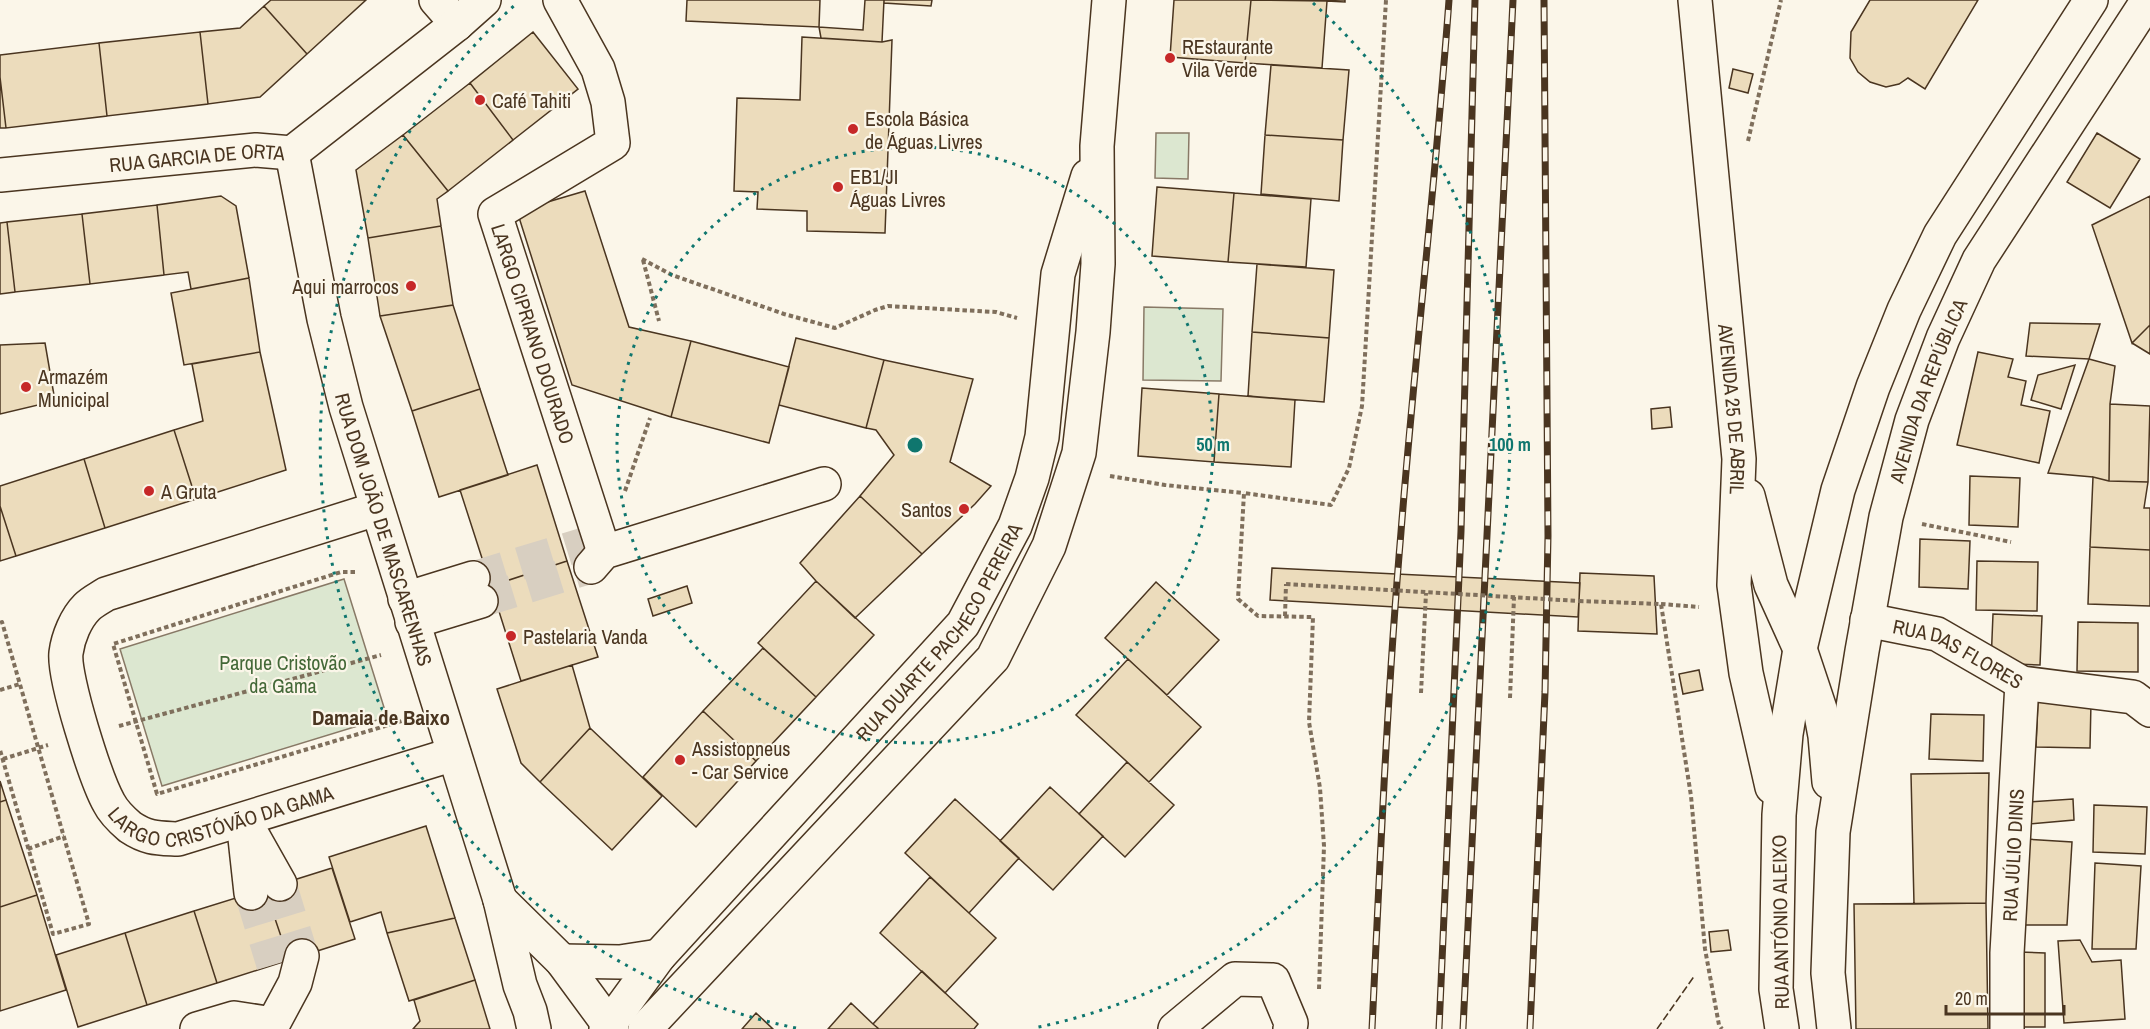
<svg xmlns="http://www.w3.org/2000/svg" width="2150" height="1029" viewBox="0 0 2150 1029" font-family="'Archivo Narrow',sans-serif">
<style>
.green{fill:#dce7d0;stroke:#887966;stroke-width:1.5}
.building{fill:#ecdcbc;stroke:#4a3520;stroke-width:1.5}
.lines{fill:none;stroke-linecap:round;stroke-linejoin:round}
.street-tunnel{stroke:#d8cfc1;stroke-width:33;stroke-dasharray:33 16;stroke-linecap:butt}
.street-casing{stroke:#4a3520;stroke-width:36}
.secondary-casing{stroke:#4a3520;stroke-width:36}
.path{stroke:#7f6f5c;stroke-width:4;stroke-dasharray:4.5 3;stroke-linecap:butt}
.street{stroke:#fbf6e9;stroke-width:33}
.secondary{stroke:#fbf6e9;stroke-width:33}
.rail-casing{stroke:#4a3520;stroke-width:7}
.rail{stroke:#fbf6e9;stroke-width:4.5;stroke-dasharray:14;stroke-linecap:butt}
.path-bridge{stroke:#7f6f5c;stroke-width:4;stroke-dasharray:4.5 3;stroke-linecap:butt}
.fence{stroke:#4a3520;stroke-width:1.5;stroke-dasharray:8 3;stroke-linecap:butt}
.ring{fill:none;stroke:#0f766e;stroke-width:3;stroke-dasharray:3 6}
.poi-dot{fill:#c62828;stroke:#fbf6e9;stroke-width:2}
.labels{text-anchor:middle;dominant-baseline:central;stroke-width:4.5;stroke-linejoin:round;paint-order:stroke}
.poi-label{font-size:20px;fill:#4a3520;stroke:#fbf6e9;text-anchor:start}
.street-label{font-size:20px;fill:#4a3520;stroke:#fbf6e9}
.park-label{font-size:20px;fill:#436837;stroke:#fbf6e9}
.neighbourhood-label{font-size:21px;font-weight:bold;fill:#4a3520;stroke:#fbf6e9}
.centre{fill:#0f766e;stroke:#fbf6e9;stroke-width:3}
.ring-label{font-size:18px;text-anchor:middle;font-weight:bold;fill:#0f766e;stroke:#fbf6e9;stroke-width:4.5;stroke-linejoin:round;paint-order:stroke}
</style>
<rect width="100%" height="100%" fill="#fbf6e9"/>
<path class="green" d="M1156 133H1189L1188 179 1155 178Z
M1144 307 1223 309 1221 381 1143 380Z
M344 579 387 717 162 786 120 649Z"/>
<path class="building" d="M271 0H366L307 54 264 6Z
M687 0H820L819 27 686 21Z
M865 0H884L882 42 821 38 819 27 863 30Z
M884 0H932L931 6 884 3Z
M1174 0H1251L1245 63 1170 57Z
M1251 0 1327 1 1322 68 1245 63Z
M1307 0H1345V2Z
M1870 0H1978L1925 89 1908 78 1899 84 1886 87 1870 82 1858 72 1850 58 1851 32Z
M264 6 307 54 260 97 208 104 200 32 240 28Z
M200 32 208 104 107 116 99 43Z
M533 32 578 89 513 140 470 83Z
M802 37 882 42 892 40 885 233 807 231V211L757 209 758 192 734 191 737 98 800 100Z
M99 43 107 116 6 128 0 77V55Z
M1271 65 1349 70 1343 140 1265 135Z
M1733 69 1753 74 1748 93 1729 88Z
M0 77 6 128H0Z
M470 83 513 140 448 191 403 135Z
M2097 133 2140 159 2110 208 2067 182Z
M403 135 448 191 437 199 441 226 368 238 356 170Z
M1265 135 1343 140 1339 201 1261 194Z
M1157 187 1234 193 1228 262 1152 256Z
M585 191 629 327 691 341 671 417 572 385 517 211Z
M1234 193 1311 199 1306 267 1228 262Z
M221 196 236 206 249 278 191 289 188 272 164 275 157 205Z
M2150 196V325L2132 343 2092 225Z
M157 205 164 275 90 284 82 214Z
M82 214 90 284 15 292 7 222Z
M7 222 15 292 0 294V223Z
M441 226 453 305 380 316 368 238Z
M1257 264 1334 270 1329 338 1252 332Z
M249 278 260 352 184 365 171 293Z
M453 305 480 389 412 411 380 316Z
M2030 323 2100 324 2089 359 2026 356Z
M2150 325V354L2132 343Z
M1252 332 1329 338 1324 402 1248 396Z
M796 338 884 360 866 428 779 405Z
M691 341 789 367 769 443 671 417Z
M45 343 55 401 0 414V345Z
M260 352 286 470 196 499 174 430 203 421 192 364Z
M1978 352 2013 359 2008 377 2026 381 2021 405 2050 411 2039 463 1957 445Z
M2089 359 2115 366 2110 404 2109 481 2093 477 2048 473Z
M884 360 973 379 950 462 991 486 975 504 922 554 860 496 894 455 876 430 866 428Z
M2075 365 2061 409 2031 400 2038 375Z
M1142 388 1219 394 1214 462 1138 456Z
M480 389 508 475 439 497 412 411Z
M1219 394 1295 400 1291 467 1214 462Z
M2110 404 2150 406 2148 482 2109 481Z
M1670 407 1672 427 1652 429 1651 409Z
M174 430 196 499 105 528 84 459Z
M84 459 105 528 16 556 0 506V486Z
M537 465 567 561 491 586 460 490Z
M1970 476 2020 478 2018 527 1969 525Z
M2093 477 2109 481 2148 482 2144 508H2150V550L2090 547Z
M860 496 922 554 855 618 816 581 800 563Z
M0 506 16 556 0 561Z
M1920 539 1970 541 1968 589 1919 587Z
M2090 547 2150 550V606L2088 604Z
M567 561 598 657 521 681 491 586Z
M1977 561 2038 562 2037 611 1976 610Z
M1272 568 1580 583 1578 617 1270 600Z
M1580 573 1654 576 1657 634 1578 631Z
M816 581 874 635 816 697 758 643Z
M1156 582 1219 640 1167 695 1105 638Z
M687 586 692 603 653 616 648 599Z
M1993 614 2042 616 2040 665 1991 663Z
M2078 622 2138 623V672L2077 671Z
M763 648 816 697 756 761 703 711Z
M1128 659 1201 727 1149 782 1076 715Z
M572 665 590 728 540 782 521 763 497 689Z
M1699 670 1703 690 1683 694 1679 674Z
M2038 700 2091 702 2090 748 2036 747Z
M703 711 756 761 696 827 643 777Z
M1931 714 1984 715 1983 761 1929 759Z
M590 728 662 796 612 850 540 782Z
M1127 762 1174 805 1125 857 1079 814Z
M1989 773 1986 903 1914 904 1911 774Z
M0 781 6 800 0 802Z
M1050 787 1103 836 1053 890 1000 841Z
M955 799 1019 858 969 913 905 853Z
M2073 799 2074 820 2028 824 2027 802Z
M6 800 37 895 0 907V802Z
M2094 805 2147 807 2145 854 2093 852Z
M426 826 455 918 387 933 381 912 350 922 329 857Z
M2026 839 2072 842 2067 925H2023Z
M2095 863 2141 866 2136 949H2092Z
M332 868 355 939 289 960 265 889Z
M930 877 996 938 945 993 880 933Z
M265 889 289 960 217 983 194 911Z
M37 895 66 990 0 1011V907Z
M1986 903 1988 1029H1856L1854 904Z
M194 911 217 983 147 1005 125 933Z
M455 918 475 980 409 1001 387 933Z
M1728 930 1731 950 1711 952 1709 932Z
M125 933 147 1005 78 1027 56 955Z
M2080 940 2092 962 2121 960 2125 1019 2064 1023 2058 941Z
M2019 952 2045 953V1027H2018Z
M922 971 978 1024 974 1029H879L873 1024Z
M475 980 490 1029H413L420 1021 414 1000Z
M851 1003 873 1024 879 1029H828Z
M756 1013 773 1029H742Z"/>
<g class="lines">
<path class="street-tunnel" d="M473 578 584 544
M481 601 591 567
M280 884 302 956
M251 893 273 965"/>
<defs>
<g id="street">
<path d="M436 0 457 24"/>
<path id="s1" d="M560 0 598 69 608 102 613 143 495 214 604 552"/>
<path id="s2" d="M292 153 324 319 346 407 500 900 520 985 530 1011 534 1029"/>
<path id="s3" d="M0 175 256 150 292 153 457 24 484 0"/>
<path id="s4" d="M376 509 106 594C100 598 92 602 87 607 76 618 68 637 66 653 63 677 96 780 109 803 113 811 123 821 130 827 148 839 158 838 178 839L454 754"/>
<path d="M591 567 604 552 824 484"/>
<path d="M405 599 473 578"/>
<path id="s5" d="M1867 620 1937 634 2022 683 2133 697 2150 710"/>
<path d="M412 622 481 601"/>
<path d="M243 820 251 893"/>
<path d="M249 829 280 884"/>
<path d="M500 900 562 961 612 1029"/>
<path d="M562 961 620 962 659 956"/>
<path d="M197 1029 234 1018 273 1024 295 983 302 956"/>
<path id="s6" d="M606 1029 659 956 963 624 1015 526 1032 478 1042 437 1058 274 1088 176"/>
<path d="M645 1029 993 658 1049 546 1079 453 1093 332 1098 264 1097 146 1109 0"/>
<path d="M1175 1029 1235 979 1273 980 1291 1023 1290 1029"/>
<path id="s7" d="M2007 1029V953L2022 683"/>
</g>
<g id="secondary">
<path id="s8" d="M1695 0 1739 459 1734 585 1746 673 1772 787"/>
<path d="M1748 496 1771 585 1800 649 1820 709 1825 736 1829 782"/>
<path d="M1782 1029 1776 989 1779 815 1786 734 1800 649 1838 490 1873 387 1904 310 1940 235 2091 0"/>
<path id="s9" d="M1834 1029 1828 973 1833 832 1862 651 1886 517 1912 420 1943 338 1979 260 2148 0"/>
</g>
</defs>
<use href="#street" class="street-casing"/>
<use href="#secondary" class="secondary-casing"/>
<path class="path" d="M1748 141 1781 0
M642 259 672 275 784 314 835 328 875 310 888 306 996 312 1017 318
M643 260 659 321
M1110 476 1165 485 1244 493
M625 491 650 418
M1922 524 2011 542
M355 572H341L113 644 157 794 402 721
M1579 601 1661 604 1691 796 1705 949 1719 1025 1722 1029
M1661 604 1699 607
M1285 616 1286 584
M0 623 2 622 89 924 53 934 0 750
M0 690 20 684
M1421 693 1426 593
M1510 698 1514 597
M119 726 381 655
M3 759 48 745
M28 849 64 836
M1319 989 1324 846 1320 788 1309 722 1313 617 1258 616 1238 599 1244 493 1331 505 1349 468 1362 406 1386 0"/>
<use href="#street" class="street"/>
<use href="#secondary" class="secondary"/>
<defs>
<path id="rail" d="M1372 1029C1380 863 1387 697 1401 532 1415 354 1436 178 1449 0
M1439 1029 1461 531 1475 0
M1463 1029 1513 0
M1530 1029 1545 692 1548 536 1544 0"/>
</defs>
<use href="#rail" class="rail-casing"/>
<use href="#rail" class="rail"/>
<path class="path-bridge" d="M1286 584 1579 601"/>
<path class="fence" d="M1657 1029 1695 975"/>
</g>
<g class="ring">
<circle cx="915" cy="445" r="298"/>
<path d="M796 1028A595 595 0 0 1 517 3M1313 3A595 595 0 0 1 1034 1028"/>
</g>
<g class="poi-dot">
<circle cx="1170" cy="58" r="6"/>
<circle cx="480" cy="100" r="6"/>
<circle cx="853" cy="129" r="6"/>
<circle cx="838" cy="187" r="6"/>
<circle cx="411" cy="286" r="6"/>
<circle cx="26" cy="387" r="6"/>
<circle cx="149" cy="491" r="6"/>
<circle cx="964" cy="509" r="6"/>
<circle cx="511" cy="636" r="6"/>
<circle cx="680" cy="760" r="6"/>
</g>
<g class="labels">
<g class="poi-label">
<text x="1182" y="46">REstaurante<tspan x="1182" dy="23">Vila Verde</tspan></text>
<text x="492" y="100">Café Tahiti</text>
<text x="865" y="118">Escola Básica<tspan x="865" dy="23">de Águas Livres</tspan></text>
<text x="850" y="176">EB1/JI<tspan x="850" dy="23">Águas Livres</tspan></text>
<text x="399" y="286" text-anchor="end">Aqui marrocos</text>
<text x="38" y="376">Armazém<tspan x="38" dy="23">Municipal</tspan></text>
<text x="161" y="491">A Gruta</text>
<text x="952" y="509" text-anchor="end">Santos</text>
<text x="523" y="636">Pastelaria Vanda</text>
<text x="692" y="748">Assistopneus<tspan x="692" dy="23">- Car Service</tspan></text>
</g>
<g class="street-label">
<text stroke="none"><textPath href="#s3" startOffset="198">RUA GARCIA DE ORTA</textPath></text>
<text stroke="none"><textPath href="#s1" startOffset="418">LARGO CIPRIANO DOURADO</textPath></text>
<text stroke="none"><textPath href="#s9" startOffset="650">AVENIDA DA REPÚBLICA</textPath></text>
<text stroke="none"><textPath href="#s8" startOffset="411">AVENIDA 25 DE ABRIL</textPath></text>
<text stroke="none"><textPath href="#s2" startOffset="388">RUA DOM JOÃO DE MASCARENHAS</textPath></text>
<text stroke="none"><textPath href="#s6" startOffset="520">RUA DUARTE PACHECO PEREIRA</textPath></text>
<text stroke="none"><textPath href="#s5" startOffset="98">RUA DAS FLORES</textPath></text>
<text stroke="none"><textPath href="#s4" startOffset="640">LARGO CRISTÓVÃO DA GAMA</textPath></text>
<text stroke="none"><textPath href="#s7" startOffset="174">RUA JÚLIO DINIS</textPath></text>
<text transform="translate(1780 922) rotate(-91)">RUA ANTÓNIO ALEIXO</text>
</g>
<g class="park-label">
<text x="283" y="662">Parque Cristovão<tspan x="283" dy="23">da Gama</tspan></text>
</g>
<g class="neighbourhood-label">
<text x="381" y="717">Damaia de Baixo</text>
</g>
</g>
<circle cx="915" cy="445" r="9" class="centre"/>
<g class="ring-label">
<text x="1213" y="451">50 m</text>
<text x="1510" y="451">100 m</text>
</g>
<path d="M1946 1005v9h118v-9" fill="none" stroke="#4a3520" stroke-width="3"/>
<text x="1955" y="1005" font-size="18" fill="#4a3520" stroke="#fbf6e9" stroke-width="4.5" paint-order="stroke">20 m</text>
</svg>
